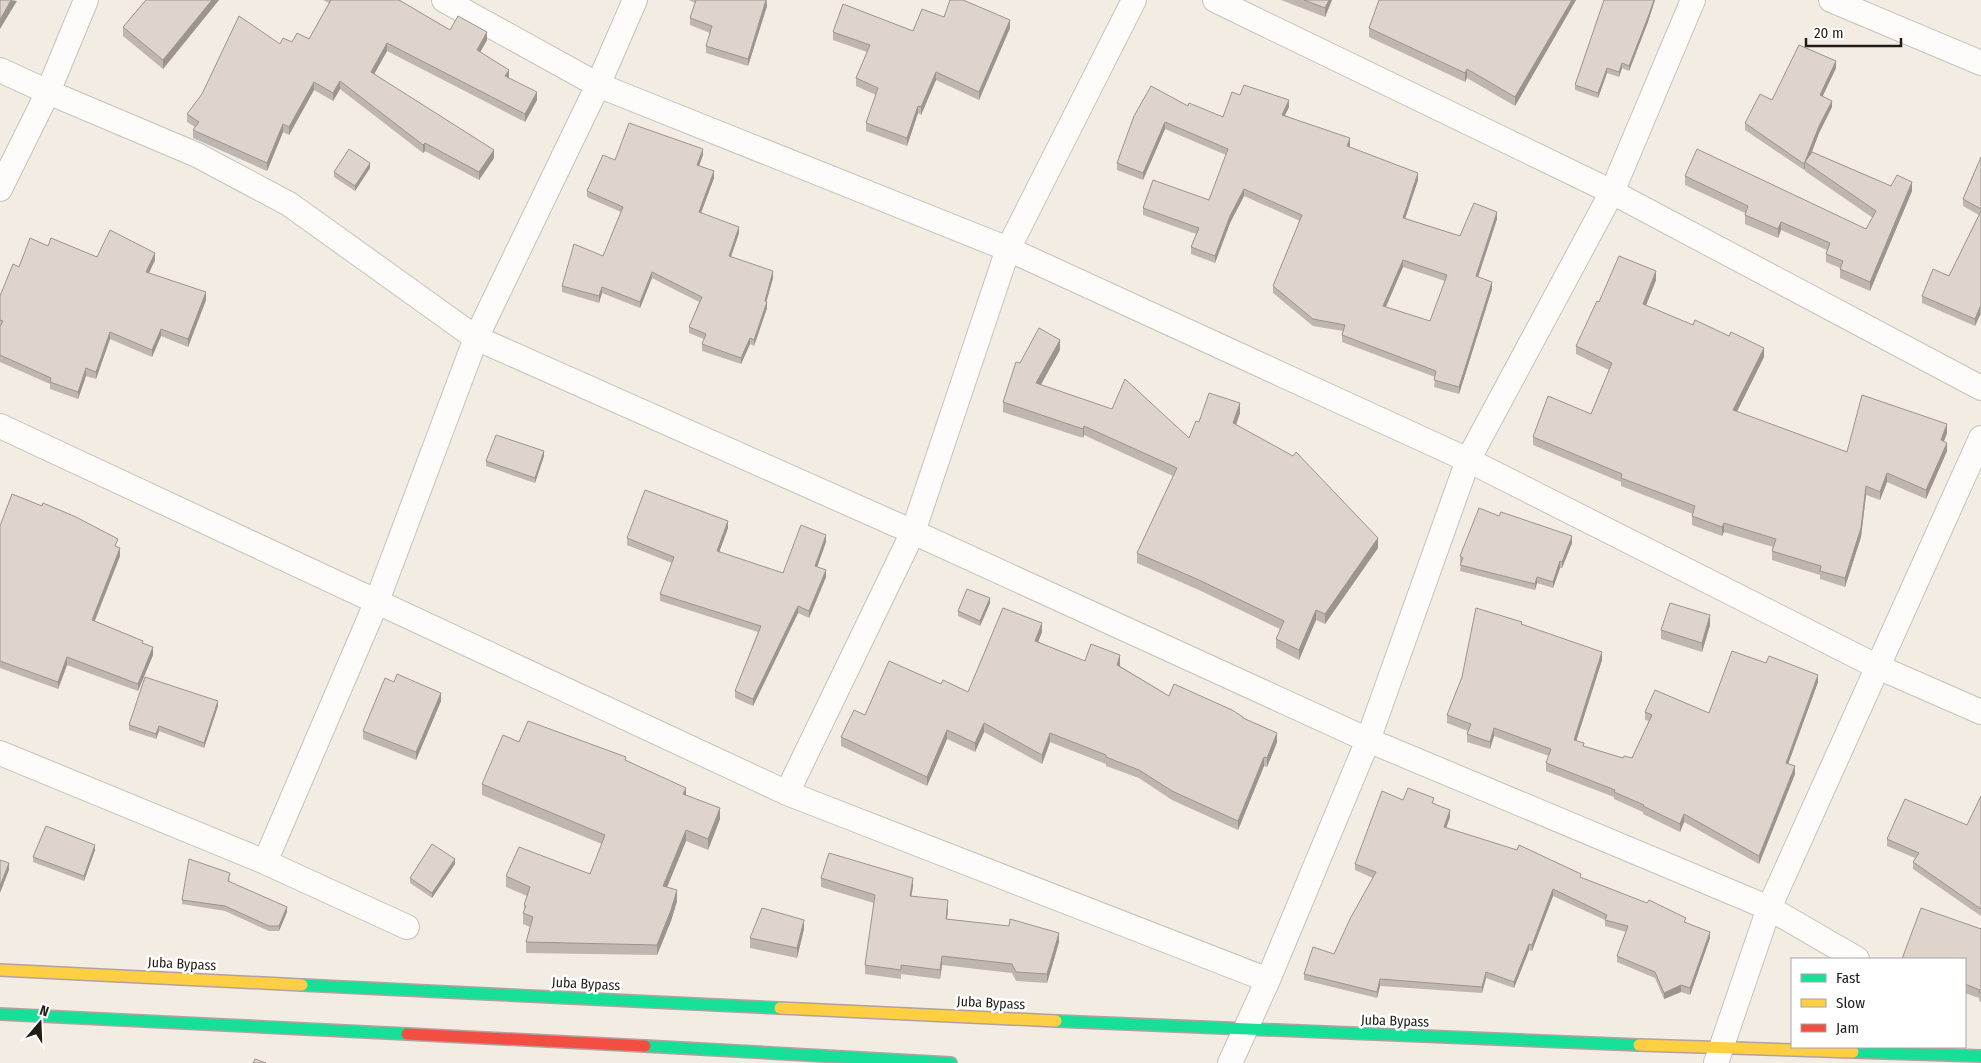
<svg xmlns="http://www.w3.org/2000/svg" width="1981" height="1063" viewBox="0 0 1981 1063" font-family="'Fira Sans Condensed',sans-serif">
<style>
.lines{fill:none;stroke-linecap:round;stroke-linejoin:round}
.street-casing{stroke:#c7c2ba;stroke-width:26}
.fast-casing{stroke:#b2a1a1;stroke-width:14}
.slow-casing{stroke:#b2a1a1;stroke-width:14}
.jam-casing{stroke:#b2a1a1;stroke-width:14}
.street{stroke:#fdfcfb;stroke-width:24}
.fast{stroke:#16e098;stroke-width:11}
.slow{stroke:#ffcf43;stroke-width:11}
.jam{stroke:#f24e42;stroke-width:11}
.wall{fill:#bfb6af;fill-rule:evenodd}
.shaded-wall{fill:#9b948f}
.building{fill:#ded4cc;stroke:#9b948f;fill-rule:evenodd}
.labels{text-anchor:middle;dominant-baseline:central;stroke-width:5;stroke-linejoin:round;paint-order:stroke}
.street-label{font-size:14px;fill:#211c16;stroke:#fff}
</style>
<rect width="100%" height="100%" fill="#f2ece2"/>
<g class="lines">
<defs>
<path id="street" d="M444 0 598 85 1008 249 1468 460 1878 667 1981 712
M1215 0 1612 192 1981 388
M1831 0 1981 63
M0 70 48 92 197 155 289 204 476 338 913 532 1368 740 1769 908 1857 959
M0 189 48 92 86 0
M0 426 787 793 1268 980
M0 753 265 862 407 927
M787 793 913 532 1008 249 1134 0
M265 862 377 601 476 338 598 85 635 0
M1230 1063 1268 980 1368 740 1468 460 1612 192 1693 0
M1716 1063 1769 908 1981 438"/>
<path id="fast" d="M302 985 780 1008
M0 1014 407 1034
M1056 1021 1639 1045
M645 1046 951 1063
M1853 1052 1981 1056"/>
<path id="slow" d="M0 970 302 985
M780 1008 1056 1021
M1639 1045 1853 1052"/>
<path id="jam" d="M407 1034 645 1046"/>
</defs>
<use href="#street" class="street-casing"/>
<use href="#fast" class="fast-casing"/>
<use href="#slow" class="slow-casing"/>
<use href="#jam" class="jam-casing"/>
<use href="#street" class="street"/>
<use href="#fast" class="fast"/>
<use href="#slow" class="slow"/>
<use href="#jam" class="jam"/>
</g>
<path class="wall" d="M146 0H219L163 69 123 36V27Z
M323 0H399L450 30 487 40 480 52 509 78 537 100 525 122 387 51 374 74 494 158 479 180 425 151 423 153 340 89 333 101 314 90 289 135 283 132 267 171 193 138V130L195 127 187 122V114L280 44 309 39 329 3Z
M689 0H767V6L748 66 706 53V46L710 33 690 25V18L695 3Z
M1281 0H1332L1325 17Z
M1379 0H1576L1515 106 1467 78 1465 82 1369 37V28Z
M1604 0H1655L1648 22 1629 71 1622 68 1619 77 1607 73 1598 98 1575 90V85Z
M944 17 1010 28 979 100 936 80 921 115 918 113 907 146 866 131V123L876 95 856 86V78L867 52 833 40V32L913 31Z
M1836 68 1822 96 1832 107 1819 133 1812 152 1891 186 1912 191 1870 291 1840 278V268L1826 262V254L1827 250 1781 230 1778 238 1745 224V213L1685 185V176L1866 229 1873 218 1805 171V168L1804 170 1745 130V123L1772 100Z
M1240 95 1289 107 1285 115 1350 145 1349 147 1418 180 1405 218 1460 236 1497 219 1478 277 1492 289 1459 394 1434 387 1435 377 1342 342V335L1343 331 1313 326 1273 293V286L1300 221 1244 196 1230 223 1215 263 1191 254V247L1196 234 1143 215V208L1209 200 1226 155 1165 129 1143 180 1117 170V163L1134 116 1188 106 1223 117ZM1403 267 1445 281 1430 321 1386 307Z
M703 155 699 166 714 178 701 213 739 233 731 257 773 278 766 302 767 308 754 346 750 344 741 364 702 351V344L704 339 689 333V327L699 302 652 278 640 308 602 293 599 303 562 292V286L603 256 621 212 587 197V191L615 160Z
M1981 157V316L1980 315 1975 326 1922 303V296L1949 276 1979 215 1963 206V199Z
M370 168 355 191 334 177V172Z
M97 257 155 260 149 273 206 300 188 347 161 336 152 357 110 339 96 379 86 376 78 399 50 389V384L0 362V296L19 267Z
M1656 280 1646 305 1764 357 1737 412 1847 452 1947 433 1944 441 1947 451 1926 499 1887 482 1880 500 1866 495 1861 537 1845 587 1820 579V575L1772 560V551L1773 547 1724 532 1722 536 1692 525V516L1693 514 1621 486V482L1533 445V437L1591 414 1609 370 1576 354V346L1599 302Z
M1060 350 1041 385 1189 438 1199 422 1240 413 1236 425 1378 548 1325 624 1316 620 1299 660 1276 648V639L1280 629 1199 590 1137 563V553L1173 476 1084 435 1083 438 1003 412V402L1020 363Z
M544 456 535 483 486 466V461Z
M0 526 118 547 120 556 95 621 143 644 153 655 138 691 67 665 58 689 0 668Z
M728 528 719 552 783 573 826 542 817 567 826 577 809 618 798 613 753 706 735 698V691L758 632 660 601V594L672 563 627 545V538Z
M1572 543 1562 568H1560L1553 588 1537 583 1535 590 1460 571 1461 563H1460V556Z
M990 603 980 626 958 616V611Z
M1522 624 1602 660 1576 741 1584 746 1623 758H1632L1649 721 1645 720V712L1709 713 1818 682 1788 764 1795 774 1759 864 1684 822 1680 832 1643 814V812L1614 799V797L1546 771V763L1549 756 1494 736 1490 749 1467 742V734L1468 731 1447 723V715L1462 677Z
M1710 625 1702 652 1661 639V630Z
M1042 632 1038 642 1085 661 1120 664V666L1169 696 1277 742 1267 767 1264 766 1238 830 1172 800 1139 778 1106 766V764L1050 742 1042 764 984 732 975 752 947 739 927 786 841 746V737L865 715 941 684 968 692Z
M394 682 441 701 416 760 363 739V731Z
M218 706 204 748 159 731 156 739 129 730V725Z
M519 742 626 760 686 796 720 819 708 850 686 841 667 887 677 901 671 921 657 955 526 953V942L530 927 523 924V913L524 910V905L527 896 506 887V876L590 874 602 844 482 795V784Z
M1981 796V916L1913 869V862L1915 858 1887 846V839L1967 825Z
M1403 800 1434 804 1450 817 1446 828 1581 878 1686 923 1710 938 1690 995 1681 992 1664 999 1655 978 1617 962V956L1626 932 1605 926V920L1553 896 1532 951 1529 950 1514 988 1486 978 1482 993 1380 986 1377 998 1304 980V974L1334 954 1373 878 1355 870V864Z
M95 850 84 881 33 862V857Z
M455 864 432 898 410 883V878Z
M230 878 229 882 287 912 279 931H269L225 911 182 904V900Z
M821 878 913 886 911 896 948 909 947 919 1059 942 1047 983 1016 981 1012 973 942 965 940 979 901 974V979L865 974V965L874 903 821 887Z
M804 929 797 958 750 948V938Z
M1981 929V1002L1979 1001V998L1965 993V959Z"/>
<path class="shaded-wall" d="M11 0 17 1 0 29V20Z
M212 0H219L163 69V60Z
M766 0 767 6 748 66V59Z
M1329 0H1332L1325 17V8Z
M1572 0H1576L1515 106V97Z
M1654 0H1655L1648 22 1629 71V66Z
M1010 20V28L979 100V92Z
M487 32V40L477 58V50Z
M387 43V51L371 80V72Z
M1836 61V68L1820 102V95Z
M1622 63V68L1619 77V72Z
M1607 68V73L1598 98V93Z
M1467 69V78L1465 82V73Z
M509 70V77L505 84V76Z
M936 72V80L921 115V107Z
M340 81V89L333 101V93Z
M314 82V90L289 135V127Z
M537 92V100L525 122V114Z
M1289 100V107L1282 121V115Z
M1832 101V107L1819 133 1807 164 1805 162V168L1804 170V164L1819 126Z
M918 106V113L907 146V138Z
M1165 122V129L1143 180V173Z
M283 124V132L267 171V163Z
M1350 138V145L1347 153V146Z
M425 143V151L423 153V145Z
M703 149V155L697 171V165Z
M494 150V158L479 180V172Z
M370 163V168L355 191V186Z
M714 171V178L699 218V212Z
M1418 173V180L1403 225V218Z
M1912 182V191L1870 291V282Z
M1244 189V196L1230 223 1215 263V256L1230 216Z
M1497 212V219L1476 283V276Z
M1781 222V230L1778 238V229Z
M739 227V233L729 262V256Z
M155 253V260L146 279V272Z
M1403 260V267L1383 313V306Z
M773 271V278L765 307V301Z
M1656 271V280L1643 313V304Z
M652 272V278L640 308V302Z
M1492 282V289L1459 394V387Z
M602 287V293L599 303V296Z
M206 292V300L188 347V339Z
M767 302V308L754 346V340Z
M1980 307V315L1975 326V319Z
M161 329V336L152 357V350Z
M110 332V339L96 379V372Z
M750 338V344L741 364V358Z
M1060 340V350L1036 393V383Z
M1764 348V357L1733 419V410Z
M86 368V376L78 399V392Z
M1240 403V413L1233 433V423Z
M1947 424V433L1941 449V440Z
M1084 426V435L1083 438V429Z
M1947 443V451L1926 499V490Z
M544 451V456L535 483V478Z
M1887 473V482L1880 500V492Z
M1866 486V495L1861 537 1845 587V578Z
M728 521V528L717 558V551Z
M1724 523V532L1722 536V527Z
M826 535V542L815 573V566Z
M1572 536V543L1562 568V562Z
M1378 538V548L1325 624V614Z
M120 548V556L92 627V620Z
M1560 561V568L1553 588V582Z
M826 570V577L809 618V611Z
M1537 577V583L1535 590V584Z
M990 598V603L980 626V621Z
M798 606V613L753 706V699Z
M1316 610V620L1299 660V650Z
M1710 615V625L1702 652V643Z
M1042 623V632L1035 650V641Z
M153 647V655L138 691V684Z
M1602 652V660L1574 748V740Z
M1120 655V664L1117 674V665Z
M67 657V665L58 689V682Z
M1818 675V682L1786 770V763Z
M441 693V701L416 760V752Z
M218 701V706L204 748V743Z
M984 723V732L975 752V743Z
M159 726V731L156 739V734Z
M1494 728V736L1490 749V742Z
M947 730V739L927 786V777Z
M1050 733V742L1042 764V755Z
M1277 733V742L1267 767V758Z
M1264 757V766L1238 830V821Z
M1795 766V774L1759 864V856Z
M686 788V799L683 794Z
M720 808V819L708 850V839Z
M1450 810V817L1444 834V827Z
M1684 814V822L1680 832V824Z
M686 830V841L663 897V886Z
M95 845V850L84 881V876Z
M455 859V864L432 898V893Z
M9 863V870L0 893V886Z
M913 878V886L910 905V896Z
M1553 889V896L1532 951V945Z
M677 890V901L671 921 657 955V945Z
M948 900V909L946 928V919Z
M287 907V912L279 931V926Z
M804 920V929L797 958V948Z
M1710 932V938L1690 995V988Z
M1059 933V942L1047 983V974Z
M1529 944V950L1514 988V982Z
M942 956V965L940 979V970Z
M1486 972V978L1482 993V987Z
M1380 979V986L1377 998V992Z
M1681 985V992L1664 999V993Z"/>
<path class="building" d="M0 0H11L0 20Z
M146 0H212L163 60 123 27Z
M331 0H399L450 30 458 16 487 32 477 50 509 70 505 76 537 92 525 114 387 43 371 72 494 150 479 172 425 143 423 145 340 81 333 93 314 82 289 127 283 124 267 163 193 130 199 122 187 114 202 94 239 16 280 44 283 38 292 42 297 33 309 39Z
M696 0H766L748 59 706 46 712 26 690 18Z
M950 0H963L1010 20 979 92 936 72 921 107 918 106 907 138 866 123 878 88 856 78 870 45 833 32 843 4 913 31 922 9 944 17Z
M1304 0H1329L1325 8Z
M1379 0H1572L1515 97 1467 69 1465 73 1369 28Z
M1604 0H1654L1648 17 1629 66 1622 63 1619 72 1607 68 1598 93 1575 85Z
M1799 45 1836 61 1820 95 1832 101 1819 126 1804 164 1745 123 1760 94 1772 100Z
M1244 85 1289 100 1282 115 1350 138 1347 146 1418 173 1403 218 1460 236 1474 203 1497 212 1476 276 1492 282 1459 387 1434 380 1436 371 1342 335 1345 325 1313 319 1273 286 1302 215 1244 189 1230 216 1215 256 1191 247 1199 228 1143 208 1153 180 1209 200 1228 149 1165 122 1143 173 1117 163 1134 116 1151 86 1188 106 1189 103 1223 117 1232 92 1240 95ZM1403 260 1447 275 1430 321 1383 306Z
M629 123 703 149 697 165 714 171 699 212 739 227 729 256 773 271 765 301 767 302 754 340 750 338 741 358 702 344 706 334 689 327 702 297 652 272 640 302 602 287 599 296 562 286 574 244 603 256 623 207 587 191 603 155 615 160Z
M349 149 370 163 355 186 334 172Z
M1697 149 1866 229 1876 211 1805 162 1812 152 1891 186 1897 175 1912 182 1870 282 1840 269 1843 261 1826 254 1830 243 1781 222 1778 229 1745 215 1748 206 1685 176Z
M1981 157V209L1963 199Z
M1981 211V308L1980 307 1975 319 1922 296 1933 269 1949 276Z
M110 230 155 253 146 272 206 292 188 339 161 329 152 350 110 332 96 372 86 368 78 392 50 382 51 378 0 355V327L3 321 0 320V296L13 264 19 267 30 238 48 246 51 238 97 257Z
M1619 256 1656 271 1643 304 1693 325 1695 320 1729 336 1731 332 1764 348 1733 410 1847 452 1862 395 1947 424 1941 440 1947 443 1926 490 1887 473 1880 492 1866 486 1861 528 1845 578 1820 571 1821 566 1772 551 1776 539 1724 523 1722 527 1692 516 1695 506 1621 478 1622 474 1533 437 1548 396 1591 414 1612 363 1576 346 1597 301 1599 302Z
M1039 328 1060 340 1036 383 1112 409 1125 379 1189 438 1196 421 1199 422 1209 393 1240 403 1233 423 1293 456 1296 452 1378 538 1325 614 1316 610 1299 650 1276 639 1284 621 1199 580 1137 553 1177 468 1084 426 1083 429 1003 402 1016 362 1020 363Z
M496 435 544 451 535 478 486 461Z
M645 490 728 521 717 551 783 573 801 525 826 535 815 566 826 570 809 611 798 606 753 699 735 691 761 626 660 594 674 557 627 538Z
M12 494 42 506 43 503 76 517 118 539 115 546 120 548 92 620 143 641 142 643 153 647 138 684 67 657 58 682 0 661V526Z
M1479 508 1499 516 1501 512 1572 536 1562 562 1560 561 1553 582 1537 577 1535 584 1460 565 1463 558 1460 556Z
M967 589 990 598 980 621 958 611Z
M1670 603 1710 615 1702 643 1661 630Z
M1003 608 1042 623 1035 641 1085 661 1091 644 1120 655 1117 665 1169 696 1174 684 1232 710 1243 717V718L1277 733 1267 758 1264 757 1238 821 1172 791 1139 770 1106 757V755L1050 733 1042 755 984 723 975 743 947 730 927 777 841 737 854 710 865 715 889 661 941 684 943 680 968 692Z
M1476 608 1522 622 1521 624 1602 652 1574 740 1584 743 1583 746 1623 758 1624 756 1632 758 1652 715 1645 712 1655 690 1709 713 1732 651 1766 663 1769 656 1818 675 1786 763 1795 766 1759 856 1684 814 1680 824 1643 806 1644 805 1614 792 1615 790 1546 763 1551 749 1494 728 1490 742 1467 734 1471 724 1447 715 1462 677Z
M397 674 441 693 416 752 363 731 385 678 394 682Z
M145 677 218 701 204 743 159 726 156 734 129 725Z
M528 721 626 757 625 760 686 788 683 794 720 808 708 839 686 830 663 886 677 890 671 910 657 945 526 942 533 917 523 913 526 906 524 905 530 887 506 876 519 847 590 874 605 835 482 784 503 735 519 742Z
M1408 788 1434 798 1432 803 1450 810 1444 827 1517 850 1519 845 1581 874 1580 877 1647 903 1649 900 1686 918 1684 922 1710 932 1690 988 1681 985 1664 993 1655 972 1617 956 1628 926 1605 920 1607 915 1553 889 1532 945 1529 944 1514 982 1486 972 1482 987 1380 979 1377 992 1304 974 1313 947 1334 954 1350 919 1376 872 1355 864 1382 791 1403 800Z
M1981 796V909L1913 862 1919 853 1887 839 1905 799 1967 825Z
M46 826 95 845 84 876 33 857Z
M432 844 455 859 432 893 410 878Z
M829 853 913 878 910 896 948 900 946 919 1009 926 1010 919 1059 933 1047 974 1016 972 1012 964 942 956 940 970 901 965V970L865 965 875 895 821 878Z
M189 859 230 873 228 881 287 907 279 926H269L225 906 182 900Z
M0 860 9 863 0 886Z
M762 908 804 920 797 948 750 938Z
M1921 908 1981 929V993H1979L1980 990 1965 984V959H1902Z
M255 1059 266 1063H253Z"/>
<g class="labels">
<g class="street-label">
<text transform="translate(182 964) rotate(3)">Juba Bypass</text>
<text transform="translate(586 984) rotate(3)">Juba Bypass</text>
<text transform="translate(991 1003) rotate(3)">Juba Bypass</text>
<text transform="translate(1395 1021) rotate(2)">Juba Bypass</text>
</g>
</g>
<rect x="1791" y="958" width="175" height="90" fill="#ffffff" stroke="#a6a4a2"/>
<rect x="1801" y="974" width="25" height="8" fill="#16e098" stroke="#a6a4a2"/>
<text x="1836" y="983" font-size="15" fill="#211c16">Fast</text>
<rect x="1801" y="999" width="25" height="8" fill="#ffcf43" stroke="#a6a4a2"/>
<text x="1836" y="1008" font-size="15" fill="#211c16">Slow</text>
<rect x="1801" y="1024" width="25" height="8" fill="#f24e42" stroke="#a6a4a2"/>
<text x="1836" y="1033" font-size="15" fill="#211c16">Jam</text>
<g transform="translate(40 1023) rotate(19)" stroke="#ffffff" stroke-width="4" paint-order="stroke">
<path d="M0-4L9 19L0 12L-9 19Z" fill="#211c16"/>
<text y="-8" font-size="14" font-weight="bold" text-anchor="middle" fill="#211c16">N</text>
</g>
<path d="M1806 38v8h95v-8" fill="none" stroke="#211c16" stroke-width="2.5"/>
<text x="1814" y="38" font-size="15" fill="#211c16" stroke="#ffffff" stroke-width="4" paint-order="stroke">20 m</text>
</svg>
